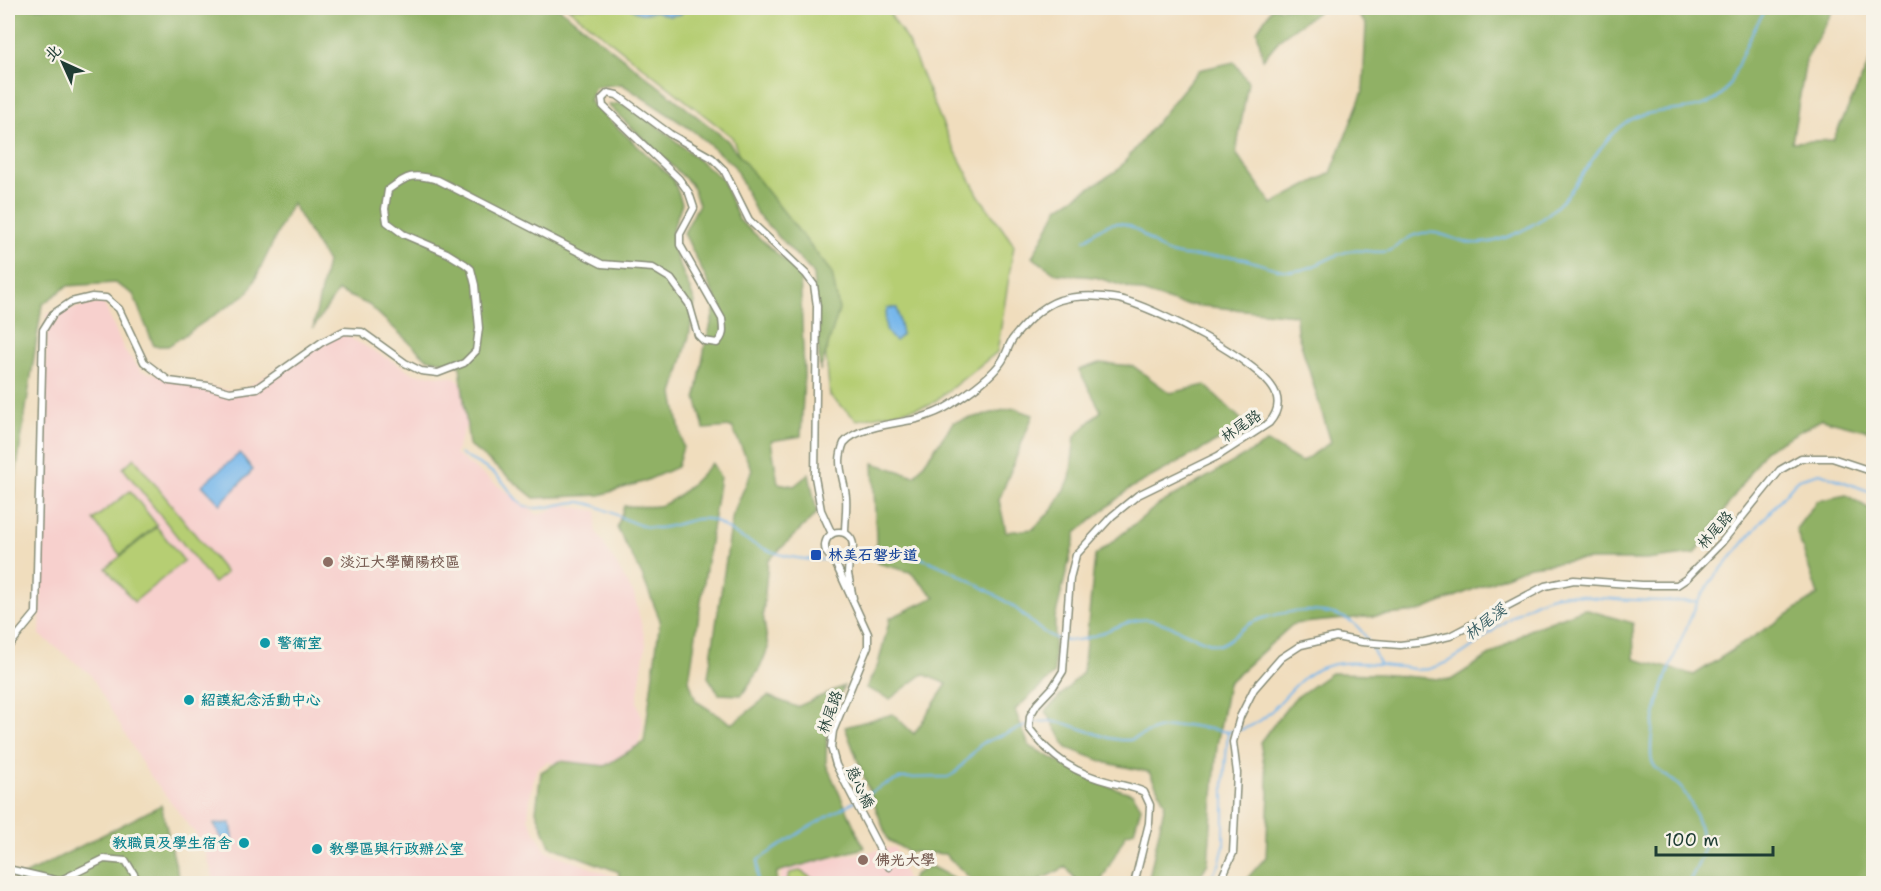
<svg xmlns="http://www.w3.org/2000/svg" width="1881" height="891" viewBox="0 0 1881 891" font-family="'Shantell Sans','LXGW WenKai TC',sans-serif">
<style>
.built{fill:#f7d0cd}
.green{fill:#b6ce73;stroke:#6a8654;stroke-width:1.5}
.forest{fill:#90b165;stroke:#58774c;stroke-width:1.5}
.water{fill:#77b7eb;stroke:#4b7a90;stroke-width:1.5}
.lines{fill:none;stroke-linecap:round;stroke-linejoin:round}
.stream{stroke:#77b7eb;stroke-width:2}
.street-casing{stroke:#888d78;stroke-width:9}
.street{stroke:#fff;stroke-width:6}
.transit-dot{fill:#1a4fb4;stroke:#f7f3e8;stroke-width:2}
.education-dot{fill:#8d6e63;stroke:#f7f3e8;stroke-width:2}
.culture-dot{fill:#0f9aa8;stroke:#f7f3e8;stroke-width:2}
.labels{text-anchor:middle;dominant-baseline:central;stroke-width:6;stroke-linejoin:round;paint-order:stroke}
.street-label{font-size:15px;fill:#1f3d34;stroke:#f7f3e8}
.transit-label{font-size:15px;font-weight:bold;fill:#164399;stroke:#f7f3e8;text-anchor:start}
.education-label{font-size:15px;font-weight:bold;fill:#785e54;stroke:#f7f3e8;text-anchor:start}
.culture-label{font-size:15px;font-weight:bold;fill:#0d838f;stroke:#f7f3e8;text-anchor:start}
.water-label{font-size:16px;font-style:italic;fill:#355c62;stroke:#f7f3e8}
</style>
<rect width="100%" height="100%" fill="#f7f3e8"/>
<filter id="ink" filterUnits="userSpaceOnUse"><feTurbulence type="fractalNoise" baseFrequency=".0167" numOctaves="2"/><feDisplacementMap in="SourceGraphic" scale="12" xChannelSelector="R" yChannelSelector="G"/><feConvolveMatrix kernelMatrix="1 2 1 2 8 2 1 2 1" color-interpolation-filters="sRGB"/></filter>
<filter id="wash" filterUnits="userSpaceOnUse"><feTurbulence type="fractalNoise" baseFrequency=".008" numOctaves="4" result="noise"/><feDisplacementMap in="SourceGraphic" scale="24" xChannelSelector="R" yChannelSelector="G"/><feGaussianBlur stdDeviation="1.35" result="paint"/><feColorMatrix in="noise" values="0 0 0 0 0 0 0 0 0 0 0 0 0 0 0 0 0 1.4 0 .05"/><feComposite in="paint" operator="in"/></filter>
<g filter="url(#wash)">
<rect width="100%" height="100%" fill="#f0ddbd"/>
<path class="built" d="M103 302 125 351 141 371 238 393 338 331 415 374 454 377 477 396 455 454 538 515 563 505 597 511 596 531 634 594 646 643 637 701 643 723 641 735 635 753 600 772 547 762 537 769 531 791 528 819 546 851 631 883H215L202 842 146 770 90 674 40 635 47 314Z
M895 847 908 883 779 884 783 867Z"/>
<path class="green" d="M568 8H886L908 42 949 139 979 196 1014 245 997 352 930 405 857 420 830 396 817 269 760 208 732 137Z
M134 458 226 573 214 583 123 468Z
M130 491 157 525 120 555 93 520Z
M157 527 184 561 134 602 106 568Z
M800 871 820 883H786L790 873Z"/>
<path class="forest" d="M8 8H559L727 140 832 273 839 310 820 371 813 273 757 214 734 166 692 130 622 84 595 87 589 101 673 179 682 203 672 231 674 251 695 302 689 336 673 394 683 447 677 467 643 482 600 495 534 498 469 445 460 366 426 358 369 305 338 291 313 328 327 262 292 203 249 292 168 346H154L133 294 115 283 67 286 42 305 8 525Z
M1272 8H1323L1282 37 1263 59 1257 31Z
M1352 8H1834L1806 60 1792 142 1833 140 1870 61 1873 60V432L1822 419 1765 450 1695 554 1646 560H1580L1530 566 1418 612 1293 624 1228 683 1217 745 1208 863 1196 883H1148L1165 803 1149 772 1107 763 1067 748 1046 711 1083 672 1095 556 1158 505 1268 442 1301 462 1331 442 1297 331 1296 315 1180 304 1095 277 1057 274 1032 257 1059 207 1118 170 1199 70 1234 62 1248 82 1236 153 1272 204 1331 173 1363 91 1366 24Z
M621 103 660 128 722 179 739 220 800 274 804 375 801 436 771 441 778 483 794 486 809 474 817 513 768 561 763 614 768 648 760 668 742 695 719 694 708 677 733 514 752 470 732 427 704 429 696 397 705 346 717 301 684 233 699 204 691 184 608 105Z
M1099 363 1133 366 1170 393 1205 385 1247 425 1129 489 1076 533 1055 618 1054 674 1015 710 1029 746 1099 783 1133 794 1141 807 1134 831 1126 834 1100 883H1075L1076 880 1066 867 1033 883H975L945 854 909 852 888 840 845 727 893 714 914 734 947 684 923 674 890 699 866 688 878 665 890 618 935 597 910 572 877 563 873 463 915 476 954 422 1013 408 1033 415 999 500 1006 532 1033 529 1054 508 1070 479 1075 436 1101 411 1079 370Z
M712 463 720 477 689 680 696 701 732 724 768 696 797 707 844 686 827 731 826 764 864 848 777 872 776 883H618L619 872 550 846 536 811 541 772 560 761 605 766 644 742 660 620 642 575 617 528 624 506C635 506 651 508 662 505 679 499 700 476 712 463Z
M1846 495 1873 511V883H1243L1266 857 1269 792 1260 742 1294 699 1331 673 1378 674 1451 680 1529 630 1584 609 1633 623 1634 659 1694 675 1818 595 1796 529 1817 501Z
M161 805 180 883 8 884V881L9 883Z
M930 866 954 878 959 883H910L914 875Z"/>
<path class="water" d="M631 8H684L681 14 669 16 655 11C646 14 638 15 631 8Z
M887 308H897L902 335 895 341C883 331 884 322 887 308Z
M240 453 253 470 220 504 202 485Z
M231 823 234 844 220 837 214 824Z"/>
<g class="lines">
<path class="stream" d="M1085 240C1094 233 1105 223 1117 223 1137 223 1150 245 1167 252 1189 260 1212 255 1235 257 1254 260 1273 271 1292 271 1314 271 1330 254 1351 251 1364 249 1376 254 1388 251 1397 248 1405 238 1415 235 1441 227 1449 241 1472 243 1499 246 1538 225 1557 206 1583 182 1599 138 1630 120 1658 104 1701 118 1724 92 1731 84 1734 74 1738 64 1746 45 1755 24 1767 8
M460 454C474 462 491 469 502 481 509 488 514 500 523 505 537 514 563 501 580 502 607 505 630 528 657 528 677 528 696 513 715 521 723 525 730 531 738 536 756 546 776 555 797 558 833 565 870 548 905 554 935 559 990 590 1015 608 1028 618 1039 632 1055 638 1091 650 1120 615 1151 620 1174 624 1195 641 1219 645 1233 641 1239 628 1253 622 1281 610 1325 605 1352 622 1366 632 1373 651 1380 665
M1239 730C1277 721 1287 681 1321 668 1346 658 1375 665 1402 667 1410 668 1421 671 1429 669 1473 657 1501 615 1544 599 1569 590 1574 596 1598 598 1631 600 1665 602 1698 601L1711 581 1798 479 1820 473 1874 493
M757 884 758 860 807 828 884 785 902 778 948 777 955 773 982 743 1036 722 1050 721 1067 724 1109 738 1121 740H1130L1157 729 1186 725 1228 732
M1205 884 1219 865 1224 846V781L1228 732 1233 731
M1688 884C1693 873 1702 861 1703 850 1703 831 1691 795 1676 783 1666 774 1651 771 1651 754 1649 706 1679 645 1698 601"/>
</g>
</g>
<g filter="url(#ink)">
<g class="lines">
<defs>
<path id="street" d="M825 546a14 14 0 1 1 28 0a14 14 0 1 1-28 0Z
M845 533C845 521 847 509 846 497 845 485 840 473 840 461 840 456 842 447 844 443 856 427 898 423 917 419 927 416 941 411 950 405 967 394 991 378 1002 361 1006 355 1008 347 1012 340 1023 325 1041 306 1060 300 1078 295 1101 296 1119 299 1152 306 1264 362 1276 394 1280 405 1276 415 1269 423L1218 456 1138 495 1112 516 1076 555 1070 578 1063 671 1053 687 1037 704 1030 716 1029 728C1052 759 1076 774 1113 783 1124 786 1134 787 1144 792L1150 805 1149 823 1134 884
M849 557 848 574 853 598
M834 560 868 634V646L833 731 831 747 836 765 889 867
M8 647 36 613 43 330 53 314 71 302 92 297 106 298 119 309 144 362 169 381 208 386 230 392 257 388 322 342 344 331 362 332 405 363 421 371 438 373 464 363 476 351 479 328 475 285 471 269 465 264 447 253 403 234 387 222 385 209 388 190C408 175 413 173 438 180L602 264 653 268 671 279 689 304 698 335 704 341 717 343C725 335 723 329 722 319L680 245V234L694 208 689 193 679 179 603 106 602 99 608 93 617 95 670 134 712 158 724 170 749 220 806 274 814 285 817 306 815 477 821 510 832 534
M8 869 59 881 104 859 126 861 137 879V884
M1219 884 1233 853 1237 773 1233 742 1240 717 1254 689 1281 658 1301 645 1336 637 1362 642 1400 645 1424 642 1450 636 1545 586 1574 580 1642 585H1677L1686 579 1722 542 1780 470 1801 458H1832L1874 472"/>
</defs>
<use href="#street" class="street-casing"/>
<use href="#street" class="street"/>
</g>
</g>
<rect class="transit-dot" x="810" y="549" width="12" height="12" rx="3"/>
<g class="education-dot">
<circle cx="328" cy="562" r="6"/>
<circle cx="863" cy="860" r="6"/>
</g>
<g class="culture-dot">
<circle cx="265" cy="643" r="6"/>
<circle cx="189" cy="700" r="6"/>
<circle cx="244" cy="843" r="6"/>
<circle cx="317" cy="849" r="6"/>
</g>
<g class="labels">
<g class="street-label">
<text transform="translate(1241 426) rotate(-34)">林尾路</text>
<text transform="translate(1715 530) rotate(-48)">林尾路</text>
<text transform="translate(830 712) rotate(-70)">林尾路</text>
<text transform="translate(860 787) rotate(64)">慈心橋</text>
</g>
<g class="transit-label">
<text x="828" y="555">林美石磐步道</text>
</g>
<g class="education-label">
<text x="340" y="562">淡江大學蘭陽校區</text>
<text x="875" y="860">佛光大學</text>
</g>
<g class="culture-label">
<text x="277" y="643">警衛室</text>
<text x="201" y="700">紹謨紀念活動中心</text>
<text x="232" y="843" text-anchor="end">教職員及學生宿舍</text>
<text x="329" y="849">教學區與行政辦公室</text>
</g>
<g class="water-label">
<text transform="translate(1485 622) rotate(-37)">林尾溪</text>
</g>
</g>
<rect width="1881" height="891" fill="none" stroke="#f7f3e8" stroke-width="30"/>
<g transform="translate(63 63) rotate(315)" stroke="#f7f3e8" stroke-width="4.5" paint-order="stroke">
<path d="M0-4.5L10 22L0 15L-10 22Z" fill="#1f3d34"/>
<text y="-9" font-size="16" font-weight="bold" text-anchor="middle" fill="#1f3d34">北</text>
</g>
<path d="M1656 846v9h117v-9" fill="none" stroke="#1f3d34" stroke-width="3"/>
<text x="1665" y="846" font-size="18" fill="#1f3d34" stroke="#f7f3e8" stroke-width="4.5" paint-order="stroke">100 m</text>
</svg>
